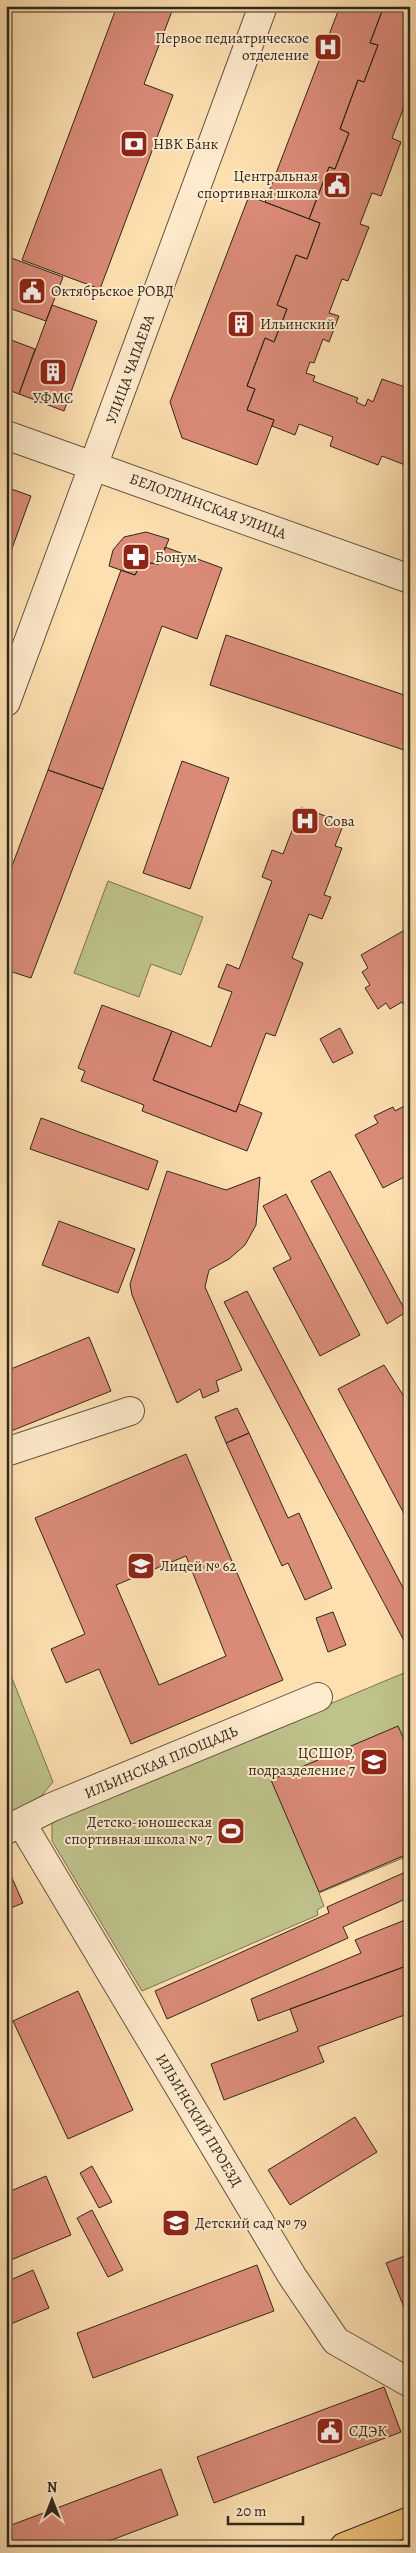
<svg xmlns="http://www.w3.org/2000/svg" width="416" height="2553" viewBox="0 0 416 2553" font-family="Alegreya,serif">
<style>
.green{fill:#bfc28b;stroke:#787554}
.building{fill:#da8b78;stroke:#30281d;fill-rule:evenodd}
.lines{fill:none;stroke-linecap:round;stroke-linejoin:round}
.minor-casing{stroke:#635642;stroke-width:30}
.major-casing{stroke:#30281d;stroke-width:30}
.minor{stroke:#feeacc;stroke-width:28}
.major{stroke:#eec078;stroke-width:28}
.labels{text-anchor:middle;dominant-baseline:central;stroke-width:4;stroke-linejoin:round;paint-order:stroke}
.poi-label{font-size:15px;fill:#30281d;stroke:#feeacc;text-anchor:start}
.street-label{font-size:15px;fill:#30281d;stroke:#feeacc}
</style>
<rect width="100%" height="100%" fill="#fddfb0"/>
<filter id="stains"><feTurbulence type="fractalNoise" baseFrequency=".004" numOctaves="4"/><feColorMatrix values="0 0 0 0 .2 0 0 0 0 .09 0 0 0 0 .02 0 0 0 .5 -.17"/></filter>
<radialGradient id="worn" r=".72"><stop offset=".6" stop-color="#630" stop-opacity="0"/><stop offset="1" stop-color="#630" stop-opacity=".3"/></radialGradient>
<path class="green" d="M108 881 203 917 181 975 151 964 139 997 74 973Z
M6 1663 53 1782 30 1809 6 1819Z
M404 1673 410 1684V1855L319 1893 324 1906 317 1910 318 1915 142 1991 52 1841V1820Z"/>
<path class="building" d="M117 6H174L144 84 173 95 100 289 22 260Z
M340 6H384L370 43 378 45 364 82 358 80 340 129 349 133 335 169 329 167 309 219 265 202Z
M384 6H410V109L404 107 392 138 401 142 381 196 372 193 360 224 369 227 348 281 342 279 329 313 339 316 329 342 323 339 314 363 310 362 306 373 315 376 313 381 358 398 356 402 365 406 368 399 373 402 382 379 405 387 406 383 410 384V451L405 465 382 456 378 465 330 446 333 437 299 424 295 435 272 426 274 420 247 410 255 389 247 386 265 338 274 342 287 309 277 305 296 255 307 259 320 223 309 219 329 167 335 169 349 133 340 129 358 80 364 82 378 45 370 43Z
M249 196 320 223 307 259 296 255 277 305 287 309 274 342 265 338 247 386 255 389 247 410 274 420 257 465 182 438 170 402Z
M6 256 63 277 46 321 6 307Z
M52 305 97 321 64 411 19 394Z
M6 338 35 349 19 394 6 389Z
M6 487 31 496 6 565Z
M146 532 169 539 159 564 148 563 140 566 135 575 109 566 113 550 124 537Z
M165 547 222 568 197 639 162 626 103 789 48 770 121 570 135 575 140 566 148 563 159 564Z
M226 635 410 697V752L210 685Z
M182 761 229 778 190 889 143 873Z
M48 770 103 789 31 978 6 970V882Z
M301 807 344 823 335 846 342 848 324 895 331 897 322 919 309 914 292 958 303 963 275 1036 266 1033 236 1112 153 1080 172 1031 211 1047 232 992 218 987 227 964 239 969 272 881 262 877 272 850 283 854Z
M410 927V1002L404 1005 402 1002 390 1009 386 1003 378 1009 365 988 370 985 362 972 368 968 361 955Z
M102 1005 172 1031 153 1080 236 1112 239 1104 262 1113 247 1151 142 1111 144 1105 81 1081 85 1071 78 1068Z
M340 1028 353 1053 333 1063 320 1039Z
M410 1103V1174L383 1188 355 1135 378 1123 374 1116 393 1107 395 1111Z
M41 1118 158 1161 148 1190 30 1149Z
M167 1171 226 1190 260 1177 256 1225 245 1245 229 1259 209 1270 205 1287 242 1370 216 1381 219 1391 203 1398 200 1389 177 1403 132 1295 130 1284Z
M330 1171 406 1312 387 1324 311 1181Z
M286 1194 360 1335 320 1356 273 1268 291 1259 263 1206Z
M59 1221 135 1249 118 1293 42 1265Z
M247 1291 410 1601V1652L224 1302Z
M89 1337 111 1391 6 1433V1371Z
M384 1365 410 1406V1466L406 1468 410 1475V1525L338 1389Z
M237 1408 249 1433 226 1443 215 1417Z
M249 1433 288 1518 299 1513 332 1588 305 1600 288 1563 282 1566 226 1443Z
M186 1454 283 1680 131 1744 99 1669 66 1683 51 1649 85 1634 35 1518ZM186 1556 226 1656 159 1685 116 1585Z
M333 1612 346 1645 328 1652 316 1618Z
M398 1726 410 1753V1853L319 1892 271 1780Z
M6 1864 23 1903 6 1910Z
M410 1870V1897L343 1927 348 1938 167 2019 155 1991 329 1913 327 1907Z
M410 1918V1943L404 1945 409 1965 258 2021 251 1999 361 1953 355 1940Z
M409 1965 410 2013 318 2047 324 2062 224 2100 211 2064 298 2031 290 2009Z
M78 1991 133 2110 68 2139 13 2021Z
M355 2117 377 2152 290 2205 268 2170Z
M92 2166 112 2202 99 2208 80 2173Z
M46 2176 71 2235 6 2262V2193Z
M92 2210 123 2270 108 2277 77 2218Z
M410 2254V2316L408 2317 386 2263Z
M257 2265 274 2311 93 2378 77 2333Z
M33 2270 49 2308 6 2326V2282Z
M384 2387 401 2432 214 2503 197 2457Z
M161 2469 178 2515 93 2547H6V2527Z"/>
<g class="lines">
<defs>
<path id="minor" d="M6 435 410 579
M6 702 263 6
M6 1452 130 1411
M22 1824 292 2276 336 2341 410 2383
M6 1830 52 1807 318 1697"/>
<path id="major" d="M344 2547 410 2521"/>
</defs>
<use href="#minor" class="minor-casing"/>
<use href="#major" class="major-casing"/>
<use href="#minor" class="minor"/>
<use href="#major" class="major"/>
</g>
<defs>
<symbol id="hospital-square" viewBox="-11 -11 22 22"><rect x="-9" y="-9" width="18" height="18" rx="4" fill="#8f2418" stroke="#feeacc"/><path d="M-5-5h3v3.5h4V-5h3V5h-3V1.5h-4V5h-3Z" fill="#fff"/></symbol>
<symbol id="bank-square" viewBox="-11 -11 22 22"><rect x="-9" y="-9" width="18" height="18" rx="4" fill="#8f2418" stroke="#feeacc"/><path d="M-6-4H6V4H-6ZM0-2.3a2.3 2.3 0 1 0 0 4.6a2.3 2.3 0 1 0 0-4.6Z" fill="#fff"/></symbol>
<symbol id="civic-square" viewBox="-11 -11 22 22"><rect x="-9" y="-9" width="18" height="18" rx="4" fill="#8f2418" stroke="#feeacc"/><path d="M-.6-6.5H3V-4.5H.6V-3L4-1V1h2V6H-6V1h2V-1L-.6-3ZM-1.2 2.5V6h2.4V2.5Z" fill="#fff"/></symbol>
<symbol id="building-square" viewBox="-11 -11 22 22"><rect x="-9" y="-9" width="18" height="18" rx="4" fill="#8f2418" stroke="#feeacc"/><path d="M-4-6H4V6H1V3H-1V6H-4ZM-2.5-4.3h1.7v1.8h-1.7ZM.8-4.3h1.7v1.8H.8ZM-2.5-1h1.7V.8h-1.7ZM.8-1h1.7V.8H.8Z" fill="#fff"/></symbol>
<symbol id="pharmacy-square" viewBox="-11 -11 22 22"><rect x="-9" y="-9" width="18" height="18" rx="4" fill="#8f2418" stroke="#feeacc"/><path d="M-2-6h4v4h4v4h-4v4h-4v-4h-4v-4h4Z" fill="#fff"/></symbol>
<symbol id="school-square" viewBox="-11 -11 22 22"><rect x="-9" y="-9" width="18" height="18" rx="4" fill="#8f2418" stroke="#feeacc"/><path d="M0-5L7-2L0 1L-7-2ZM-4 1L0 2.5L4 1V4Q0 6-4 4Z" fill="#fff"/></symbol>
<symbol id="stadium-square" viewBox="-11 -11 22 22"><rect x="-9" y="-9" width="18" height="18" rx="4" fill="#8f2418" stroke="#feeacc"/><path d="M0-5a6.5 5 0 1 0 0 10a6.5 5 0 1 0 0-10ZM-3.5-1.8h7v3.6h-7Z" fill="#fff"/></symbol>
</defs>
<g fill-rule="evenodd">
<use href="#hospital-square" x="312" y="31" width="32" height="32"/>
<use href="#bank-square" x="118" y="128" width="32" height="32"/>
<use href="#civic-square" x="321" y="169" width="32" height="32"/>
<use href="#civic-square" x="16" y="275" width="32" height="32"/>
<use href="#building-square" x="225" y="308" width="32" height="32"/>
<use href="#building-square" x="37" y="356" width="32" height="32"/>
<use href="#pharmacy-square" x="120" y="541" width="32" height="32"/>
<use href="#hospital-square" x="289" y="805" width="32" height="32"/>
<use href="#school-square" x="125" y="1550" width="32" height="32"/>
<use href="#school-square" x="358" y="1746" width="32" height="32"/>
<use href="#stadium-square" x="215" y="1815" width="32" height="32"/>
<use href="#school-square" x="160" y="2207" width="32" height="32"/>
<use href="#civic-square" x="314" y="2415" width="32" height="32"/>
</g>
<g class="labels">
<g class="poi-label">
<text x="309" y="38" text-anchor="end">Первое педиатрическое<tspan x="309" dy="17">отделение</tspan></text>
<text x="153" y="144">НВК Банк</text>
<text x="318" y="176" text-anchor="end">Центральная<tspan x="318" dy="17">спортивная школа</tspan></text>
<text x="51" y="291">Октябрьское РОВД</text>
<text x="260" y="324">Ильинский</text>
<text x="53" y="398" text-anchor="middle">УФМС</text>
<text x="155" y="557">Бонум</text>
<text x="324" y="821">Сова</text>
<text x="160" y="1566">Лицей № 62</text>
<text x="355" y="1753" text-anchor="end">ЦСШОР,<tspan x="355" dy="17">подразделение 7</tspan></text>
<text x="212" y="1822" text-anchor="end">Детско-юношеская<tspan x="212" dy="17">спортивная школа № 7</tspan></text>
<text x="195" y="2223">Детский сад № 79</text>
<text x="349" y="2431">СДЭК</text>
</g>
<g class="street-label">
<text transform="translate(130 369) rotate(-70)">УЛИЦА ЧАПАЕВА</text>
<text transform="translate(208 506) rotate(20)">БЕЛОГЛИНСКАЯ УЛИЦА</text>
<text transform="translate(161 1762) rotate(-23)">ИЛЬИНСКАЯ ПЛОЩАДЬ</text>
<text transform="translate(199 2120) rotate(59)">ИЛЬИНСКИЙ ПРОЕЗД</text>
</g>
</g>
<rect width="416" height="2553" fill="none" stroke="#fddfb0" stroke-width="25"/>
<rect x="8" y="8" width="401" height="2538" fill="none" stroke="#30281d" stroke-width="2.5"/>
<rect x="12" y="12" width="391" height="2528" fill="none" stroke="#30281d"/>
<g transform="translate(52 2500)" stroke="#feeacc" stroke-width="4" paint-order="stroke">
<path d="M0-4L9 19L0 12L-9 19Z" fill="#30281d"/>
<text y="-8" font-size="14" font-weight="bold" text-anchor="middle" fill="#30281d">N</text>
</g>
<path d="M228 2516v8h75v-8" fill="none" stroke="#30281d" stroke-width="2.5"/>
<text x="236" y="2516" font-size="15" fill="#30281d" stroke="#feeacc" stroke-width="4" paint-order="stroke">20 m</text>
<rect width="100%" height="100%" filter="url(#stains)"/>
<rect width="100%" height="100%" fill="url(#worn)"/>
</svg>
